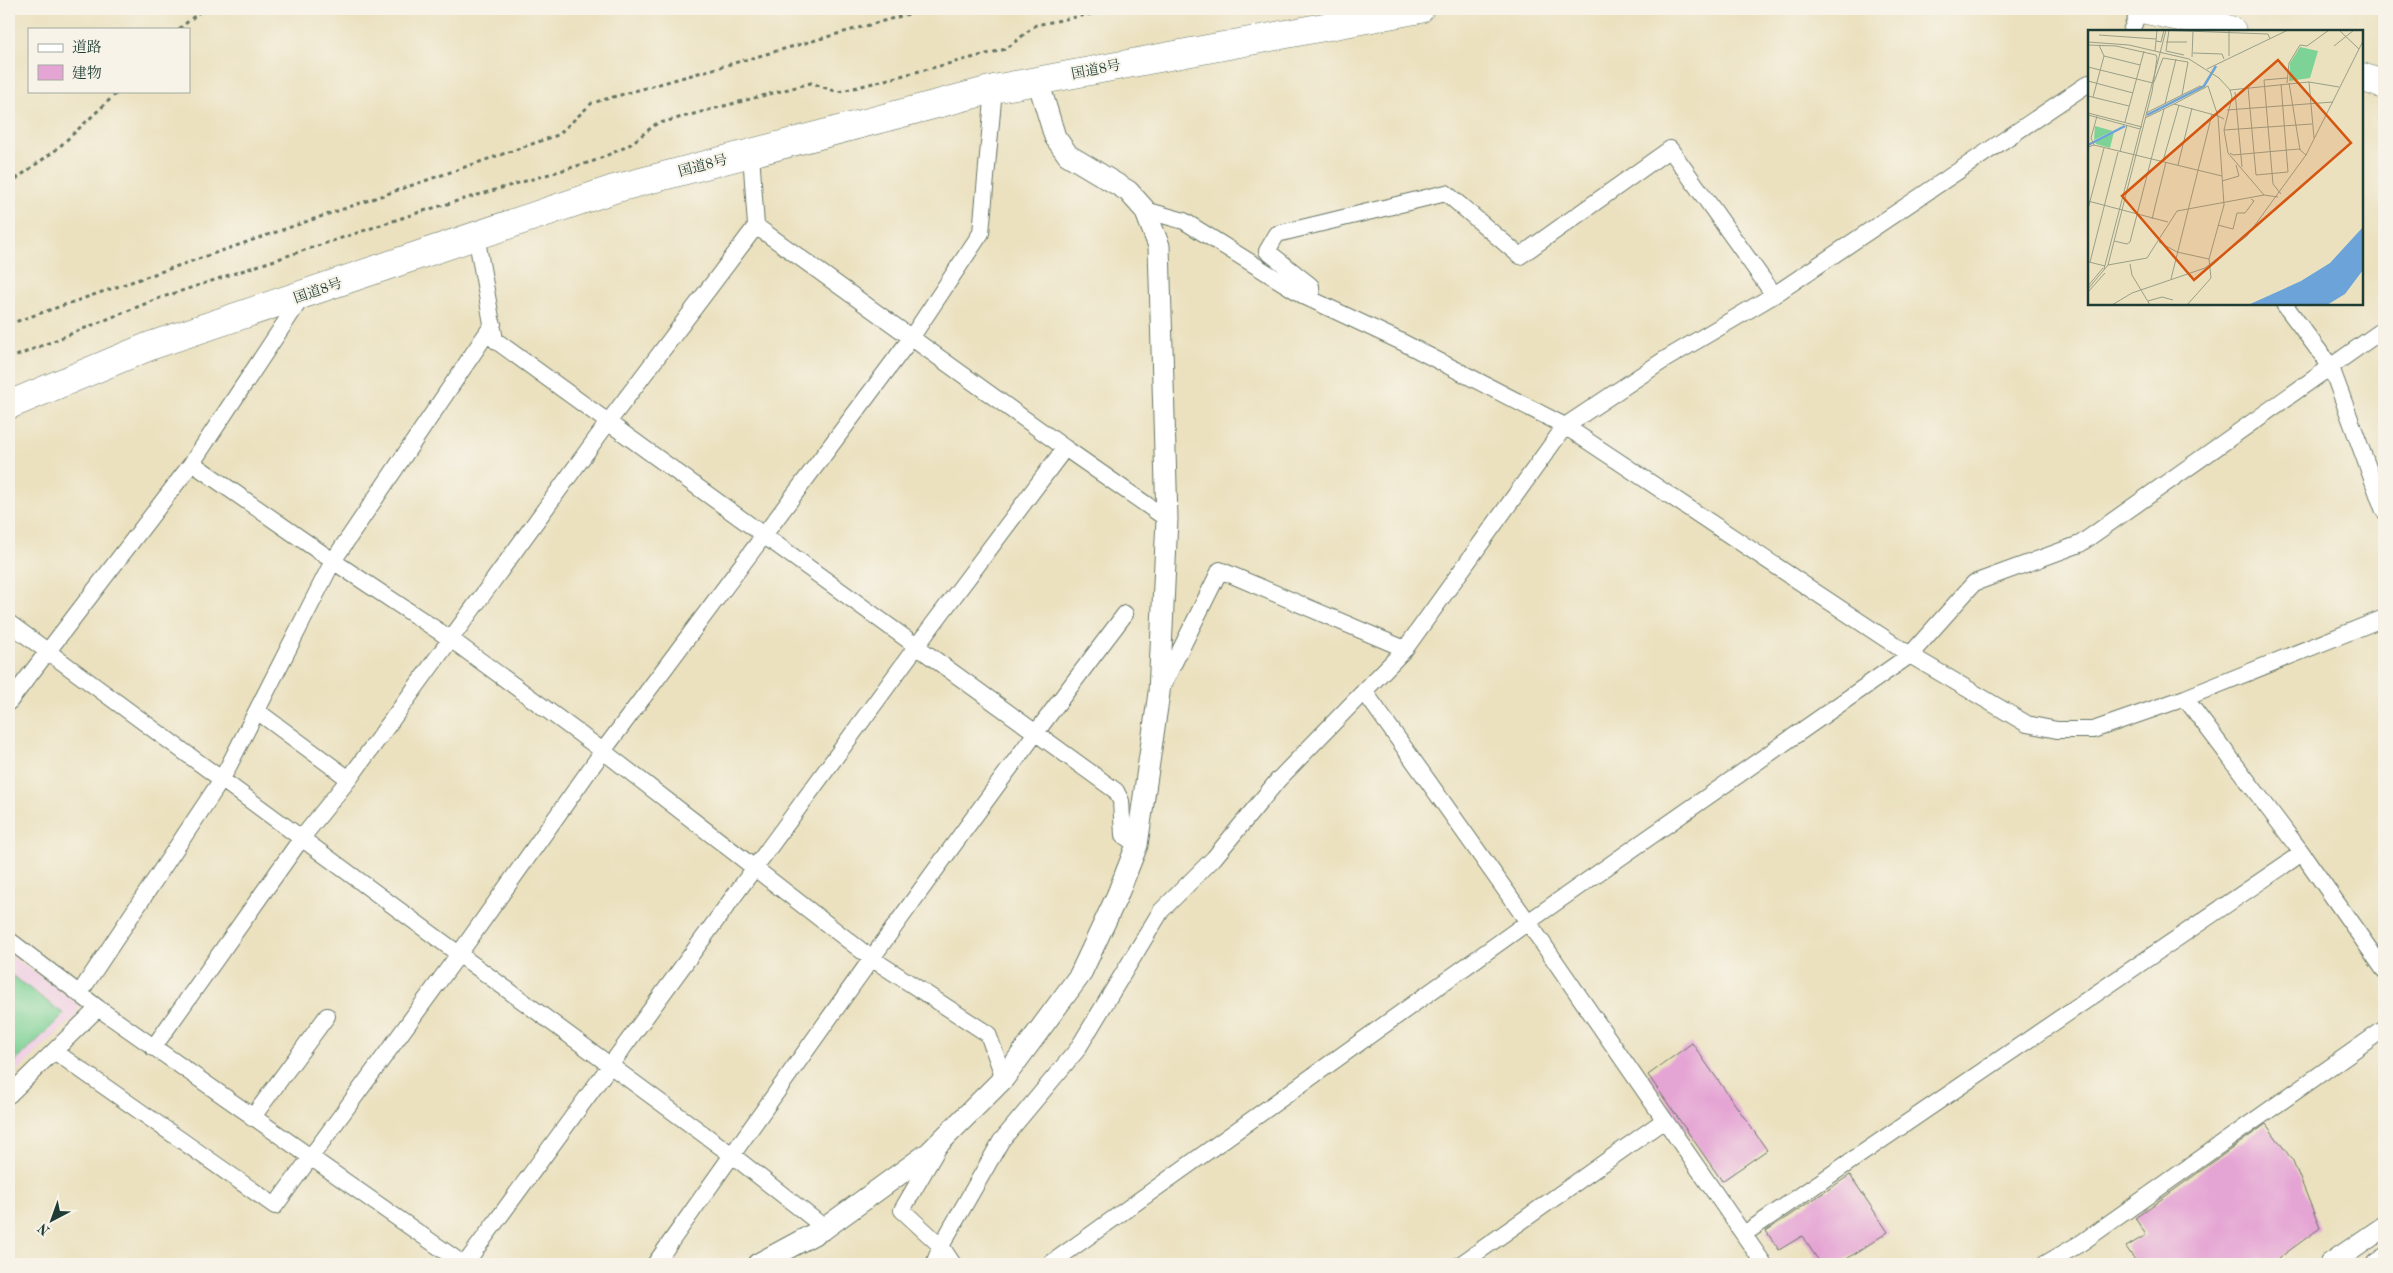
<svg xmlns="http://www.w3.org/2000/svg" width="2393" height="1273" viewBox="0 0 2393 1273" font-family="'Old Standard TT','Noto Serif JP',serif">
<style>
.built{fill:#f0d0e4}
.green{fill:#7dd295;stroke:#4e8864}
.building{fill:#e5a5d4}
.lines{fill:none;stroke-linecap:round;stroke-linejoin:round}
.minor-casing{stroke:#667665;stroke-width:18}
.tertiary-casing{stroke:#667665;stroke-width:23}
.trunk-casing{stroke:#667665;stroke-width:29}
.path{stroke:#667665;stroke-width:3;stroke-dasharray:4 4;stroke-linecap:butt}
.minor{stroke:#fff;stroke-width:16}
.tertiary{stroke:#fff;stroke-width:21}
.trunk{stroke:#fff;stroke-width:28}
.labels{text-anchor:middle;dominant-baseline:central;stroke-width:4;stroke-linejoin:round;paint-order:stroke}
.street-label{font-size:14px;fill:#1f3d34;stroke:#f7f3e8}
.inset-river{fill:none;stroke:#6ca4da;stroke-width:2.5}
.inset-road{fill:none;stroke:#999f87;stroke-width:1}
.view{fill:#d45610;fill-opacity:0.15;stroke:#d45610;stroke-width:2.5}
.inset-edge{fill:none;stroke:#1f3d34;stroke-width:2.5}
</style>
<rect width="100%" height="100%" fill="#f7f3e8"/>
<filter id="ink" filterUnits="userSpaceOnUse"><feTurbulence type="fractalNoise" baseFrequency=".02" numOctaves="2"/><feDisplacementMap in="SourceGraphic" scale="10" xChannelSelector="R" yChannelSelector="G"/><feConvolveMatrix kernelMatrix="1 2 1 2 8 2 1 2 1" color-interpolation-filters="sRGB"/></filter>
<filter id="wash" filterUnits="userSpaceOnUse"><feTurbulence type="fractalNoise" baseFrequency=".0096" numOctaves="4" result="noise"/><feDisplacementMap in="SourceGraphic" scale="20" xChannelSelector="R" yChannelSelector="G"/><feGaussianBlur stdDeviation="1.12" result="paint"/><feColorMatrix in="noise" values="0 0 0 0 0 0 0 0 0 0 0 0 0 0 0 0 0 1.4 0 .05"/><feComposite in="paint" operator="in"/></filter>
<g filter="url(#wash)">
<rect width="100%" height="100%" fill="#ebe1bf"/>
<path class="built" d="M9 954 79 1004 77 1015 9 1079Z"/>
<path class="green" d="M9 973 64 1014 9 1068Z"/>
<g id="blocks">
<path class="building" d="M1692 1043 1767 1150 1722 1181 1648 1075Z
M2266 1124 2293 1161 2320 1228 2271 1264H2138L2126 1247 2146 1235 2135 1218Z
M1850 1175 1888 1232 1839 1264H1821L1802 1236 1779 1250 1766 1231Z"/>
</g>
</g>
<g filter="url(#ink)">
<use href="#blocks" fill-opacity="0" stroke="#667665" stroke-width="1"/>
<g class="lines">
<defs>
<path id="minor" d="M2131 31 2140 9
M1145 210 1184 221 1306 297 1402 342 1565 426 1910 655 2027 724 2057 730H2093L2185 698 2384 618
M476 235 495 340 1116 791 1121 801 1123 835 1137 845
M1312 300 1311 286 1267 251 1277 234 1446 193 1520 256 1670 149 1774 295
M2284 304 2331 367 2384 511
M1065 448 1167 519
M192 463 333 561 452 640 603 751 871 958 988 1034 1004 1078
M9 623 732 1155 825 1228
M1161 689 1220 570 1405 649
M1364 691 1528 922 1764 1264
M2185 698 2302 853 2384 970
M9 702 192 463 302 297
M257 711 349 779
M9 940 98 1008 463 1264
M79 994 222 779 333 561 493 324
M153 1048 301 839 349 779 609 421 756 226 751 153
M54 1051 275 1206 459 954 603 751 911 338 981 233 994 89
M9 1095 98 1008
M252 1118 327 1016
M1744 1234 2302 853
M465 1264 916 647 1065 448 756 226
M655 1264C809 1046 963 827 1125 614
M934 1264 941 1246 902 1210 938 1148
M953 1264 941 1246 1001 1141 1077 1050 1161 911 1214 858 1278 780 1405 649 1565 426 1664 360 1774 295 2089 83
M1050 1264 1528 922 1910 655 1974 583 2080 544 2384 329
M1461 1264 1663 1121
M2045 1264 2081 1243 2384 1029"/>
<path id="tertiary" d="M758 1264 825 1228 930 1152 1004 1078 1080 975 1117 896 1137 845 1159 693 1167 519 1159 246 1145 210 1128 191 1068 155 1055 137 1038 81
M2330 1264 2384 1227
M2377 1264 2384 1259"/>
<path id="trunk" d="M2142 9 2213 24 2232 31
M2362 77 2384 85
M9 405 150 346 614 189 994 89 1420 9"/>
</defs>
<use href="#minor" class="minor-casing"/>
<use href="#tertiary" class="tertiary-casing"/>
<use href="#trunk" class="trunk-casing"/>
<path class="path" d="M179 29 203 9
M9 184 57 149 119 91
M9 324 558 135 592 103 926 9
M9 359 157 299 423 211 594 161 628 146 656 124 811 83 838 92 1006 49 1036 25 1116 9"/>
<use href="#minor" class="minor"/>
<use href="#tertiary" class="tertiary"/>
<use href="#trunk" class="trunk"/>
</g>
</g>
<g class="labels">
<g class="street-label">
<text transform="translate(1096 70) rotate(-11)">国道8号</text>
<text transform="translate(703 166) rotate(-15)">国道8号</text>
<text transform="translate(318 291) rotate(-19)">国道8号</text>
</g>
</g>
<g transform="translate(2088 30)">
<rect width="275" height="275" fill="#ebe1bf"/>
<path d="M212 17 230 21 222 48 201 51 202 33ZM7 96 25 101 6 110ZM26 102 22 118 8 114 7 112Z" fill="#7dd295"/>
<path d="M275 197V240L257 264 239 275H160L213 251 242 233Z" fill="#6ca4da"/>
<path class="inset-river" d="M59 85 116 56 128 36M0 115 37 96"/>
<path class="inset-road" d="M70 0 180 4 182 9M81 0 78 21 96 25M141 0V26M251 0 271 19M11 5 68 9M68 11 73 12 76 0M0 12 41 15 101 29 131 48 142 60 144 67 136 100 140 123 176 165M78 12H99M0 15 28 16 68 25 69 28 64 62 20 235 0 259M246 16 266 0M67 21 69 0M105 23 134 24 136 29M16 26 52 35M104 27 105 2M0 37 65 53M119 39 200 0M0 51 45 63M66 52 75 28 100 32 94 65M221 52 226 108M199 53 201 33 212 15 219 16 241 0M201 53 212 120M193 54 200 142M160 57 168 145 200 142M142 60 221 52 251 57M147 62 154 137M0 66 41 76M5 67 16 26 11 15M77 74 88 29M86 74 120 56 130 86 136 89M139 80 245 72M0 83 54 97M58 83 112 56 115 58M0 85 52 99M57 88 86 74 130 86 136 175 121 229 123 248 99 275M37 92 56 21M136 100 224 94M6 115 3 108 9 86M0 117 6 115 134 146M32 122 39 95M142 123 145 125 211 119 218 125M75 131 91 75M90 135 104 78M134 151 151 146 148 135M193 164 185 154 176 50 199 48M0 171 80 192M0 179 16 118M64 189 78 132M130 195 145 199 149 183H157L166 171 163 169M26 211 39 214 42 212 76 79M71 212 89 222 121 229M1 232 17 236M2 232 30 122M42 234 44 245 62 275M20 235 59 228 89 181 176 165 190 167M16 239 78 0M83 249 124 84M0 256 15 238M0 262 17 243M60 271 74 267 85 270M24 275 44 263 117 238 159 206 218 125 275 11"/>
<path class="view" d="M190 30 263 113 106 250 34 166Z"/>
<rect width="275" height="275" class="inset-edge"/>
</g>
<rect width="2393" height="1273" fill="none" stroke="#f7f3e8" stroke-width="30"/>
<rect x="28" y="28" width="162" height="65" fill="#f7f3e8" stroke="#a1aaa0"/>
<rect x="38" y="44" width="25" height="8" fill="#ffffff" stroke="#a1aaa0"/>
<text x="72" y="52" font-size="15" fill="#1f3d34">道路</text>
<rect x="38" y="65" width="25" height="15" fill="#e5a5d4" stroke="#a1aaa0"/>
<text x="72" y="78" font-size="15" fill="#1f3d34">建物</text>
<g transform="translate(52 1220) rotate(221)" stroke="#f7f3e8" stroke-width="4" paint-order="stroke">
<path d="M0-4L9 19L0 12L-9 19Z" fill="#1f3d34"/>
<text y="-8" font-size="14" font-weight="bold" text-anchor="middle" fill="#1f3d34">N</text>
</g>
</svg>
